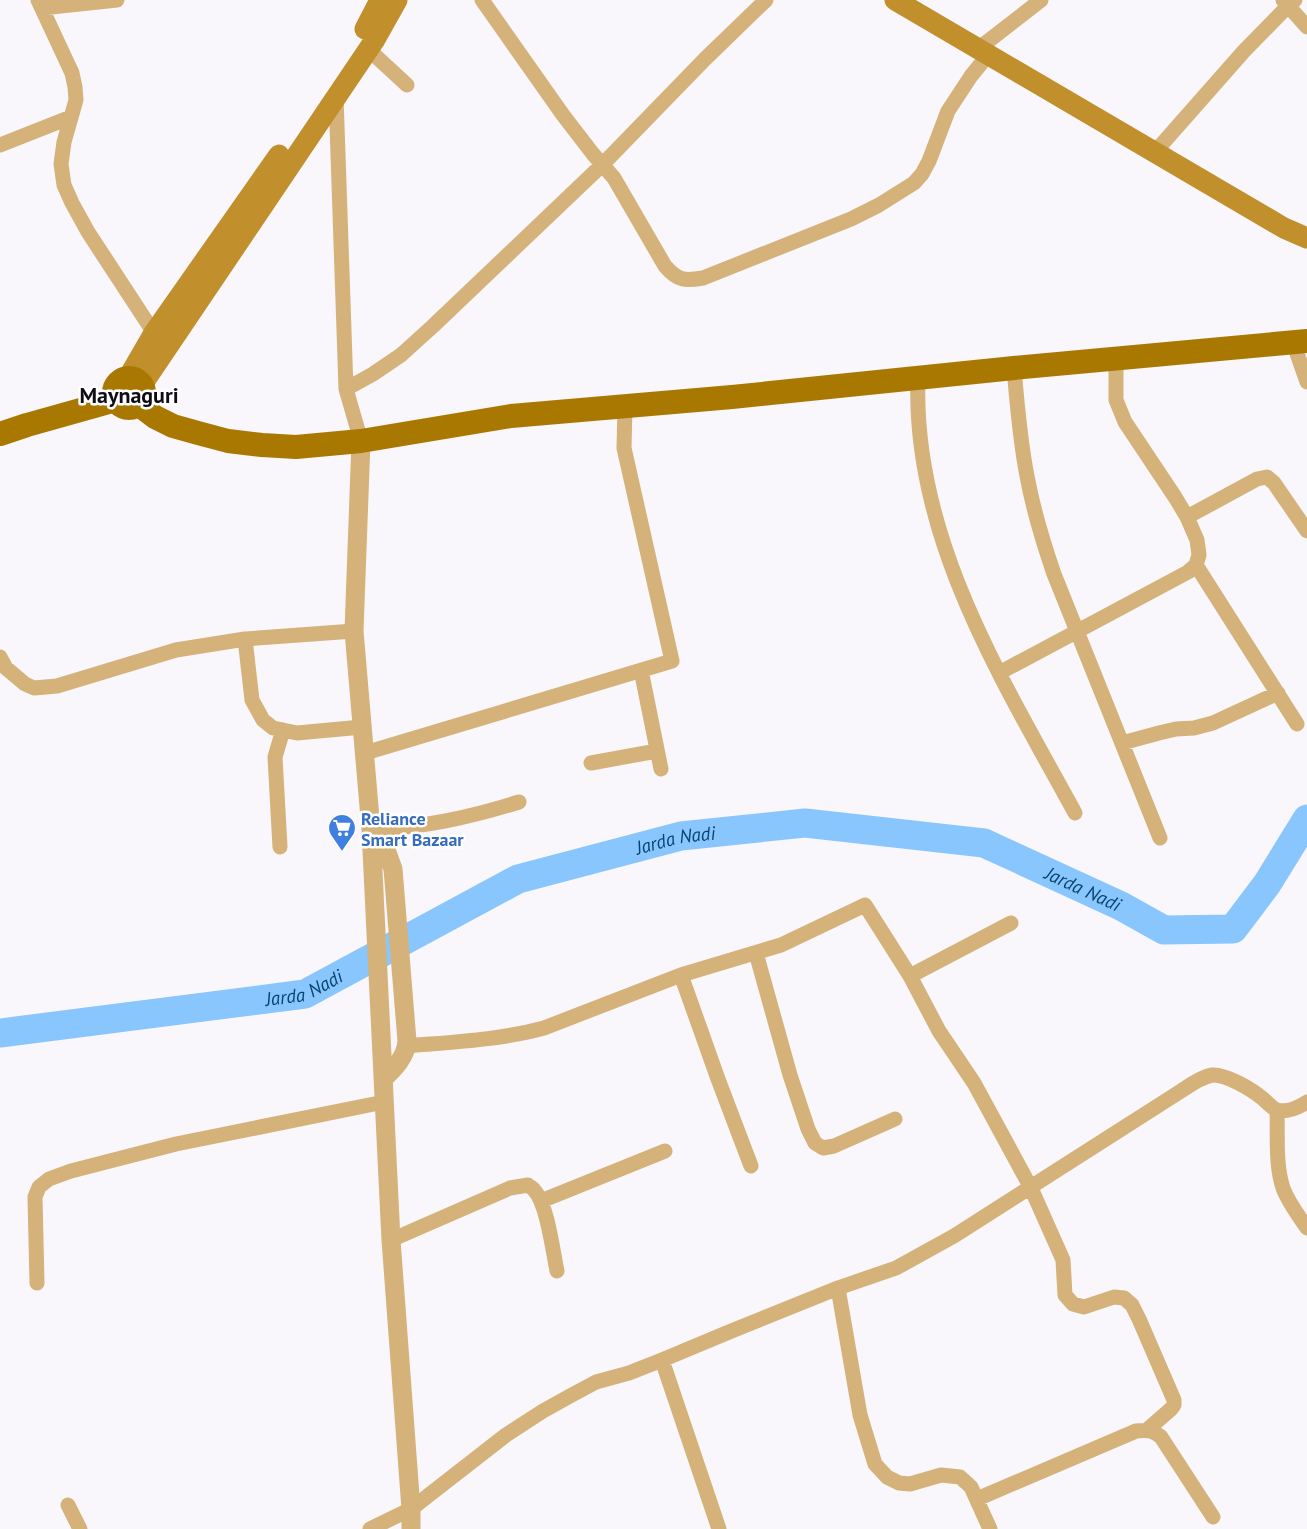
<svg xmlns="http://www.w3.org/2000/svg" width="1307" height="1529" viewBox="0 0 1307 1529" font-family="'PT Sans',sans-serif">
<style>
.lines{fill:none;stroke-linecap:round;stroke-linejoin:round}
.river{stroke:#89c6fd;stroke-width:29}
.minor{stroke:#d4b27a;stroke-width:15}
.tertiary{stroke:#d4b27a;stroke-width:19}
.secondary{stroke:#c18f2b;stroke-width:21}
.primary{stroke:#a97800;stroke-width:24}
.labels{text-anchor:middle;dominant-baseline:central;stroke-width:5;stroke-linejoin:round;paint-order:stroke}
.shop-label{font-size:18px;font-weight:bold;fill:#366cbe;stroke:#fff;text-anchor:start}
.water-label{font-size:19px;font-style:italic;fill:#07446f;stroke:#fff}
.district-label{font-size:22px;font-weight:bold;fill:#110d16;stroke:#fff}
</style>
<rect width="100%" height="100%" fill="#f9f6fc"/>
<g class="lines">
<path class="river" id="s1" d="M0 1033 305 994 518 879 681 836 805 823 984 843 1121 906 1164 930 1233 929 1267 884 1307 819"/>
<path class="minor" d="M38 0 72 73 75 87 76 100 64 142 61 164 64 185 72 203 88 232 154 333
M482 0 563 115 593 154 614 178 665 266C678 281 685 281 703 278L851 219 879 205 914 183 922 174 929 161 948 111 971 76 988 55
M1283 0 1307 27
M42 8 117 0
M368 49 407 85
M978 49 1041 0
M336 96 346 389 361 441
M0 145 71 117
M1155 152 1244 51 1288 6 1295 0
M1293 342 1307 382
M1014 368C1017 404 1020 441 1027 476 1033 509 1043 542 1054 574L1160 838
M918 378C912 537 1002 679 1075 813
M346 389 373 374 401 355 433 326 602 165 705 59 766 0
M1187 517 1257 479 1267 477 1274 483 1307 531
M1196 565 1297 724
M245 639 252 700 263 720 273 728 297 733 362 727
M0 657 6 668 25 684 34 688 57 686 176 650 245 639 354 631
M641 670 661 769
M999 673 1188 572 1196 565 1199 555 1197 540 1187 517 1175 497 1125 422 1116 400V359
M1122 743 1159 733 1176 729 1194 728 1213 723 1278 693
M365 753 672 661 624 448 625 406
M591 763 657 751
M371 830C424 827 468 818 519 802
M280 847 275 757 283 730
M756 953 790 1075 808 1129 815 1143 823 1148 834 1146 895 1119
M681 975 718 1079 751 1166
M910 976 1011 923
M407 1046C453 1042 500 1040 544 1028L681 975 781 945 865 905 910 976 939 1031 974 1083 1031 1188 1063 1260 1065 1295 1073 1304 1084 1307 1114 1297 1124 1298 1132 1305 1139 1319 1174 1400V1405L1171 1409 1147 1430
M1277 1110C1278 1135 1275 1164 1283 1188 1288 1202 1298 1215 1307 1228
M541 1201 665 1151
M391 1240 510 1188 528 1185C530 1187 533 1188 534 1190 547 1203 553 1252 557 1271
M37 1283 35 1197 39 1187 49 1179 71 1171 176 1144 384 1102
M838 1288 860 1415 875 1464 887 1477 899 1483 910 1484 941 1475 960 1477 971 1487 990 1529
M662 1360 719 1529
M977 1499 1136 1431C1147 1430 1153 1430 1161 1437L1213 1517
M68 1505 80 1529
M370 1529 411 1509 506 1435 543 1411 570 1396 596 1382 629 1373 662 1360 729 1332 838 1288 896 1268 954 1236 1181 1091C1190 1085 1201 1077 1212 1075 1226 1074 1251 1089 1262 1098 1266 1101 1272 1108 1277 1110 1287 1113 1299 1107 1307 1102"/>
<path class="tertiary" d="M361 441 354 631 371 830 391 1240 411 1509V1529
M371 830 385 847 393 869 407 1041C406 1057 394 1069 383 1079"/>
<path class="secondary" d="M895 0 1284 228 1307 238
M365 29 380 0
M128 378 154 333 279 155
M142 385 374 41 397 0"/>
<path class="primary" d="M114 393a15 15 0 1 1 30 0a15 15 0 1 1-30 0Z
M138 404 155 417 173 426 198 433 228 441 262 445 296 447 361 441 511 416 732 397 1014 368 1307 341
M0 434 27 425 116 400"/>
</g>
<defs>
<symbol id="supermarket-pin" viewBox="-11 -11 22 30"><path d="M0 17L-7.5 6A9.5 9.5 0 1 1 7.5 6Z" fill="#3f7fe0" stroke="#fff"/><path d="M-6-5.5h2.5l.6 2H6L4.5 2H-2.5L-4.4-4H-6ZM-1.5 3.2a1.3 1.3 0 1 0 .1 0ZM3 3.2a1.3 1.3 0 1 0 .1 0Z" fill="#fff"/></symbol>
</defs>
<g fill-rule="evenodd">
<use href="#supermarket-pin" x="326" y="812" width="32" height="43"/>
</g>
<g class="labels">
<g class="shop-label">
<text x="361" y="818">Reliance<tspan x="361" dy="21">Smart Bazaar</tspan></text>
</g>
<g class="water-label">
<text stroke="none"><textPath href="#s1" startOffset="712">Jarda Nadi</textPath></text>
<text stroke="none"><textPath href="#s1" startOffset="1132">Jarda Nadi</textPath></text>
<text stroke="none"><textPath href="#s1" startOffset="308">Jarda Nadi</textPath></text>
</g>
<g class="district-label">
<text x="129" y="395">Maynaguri</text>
</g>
</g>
</svg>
